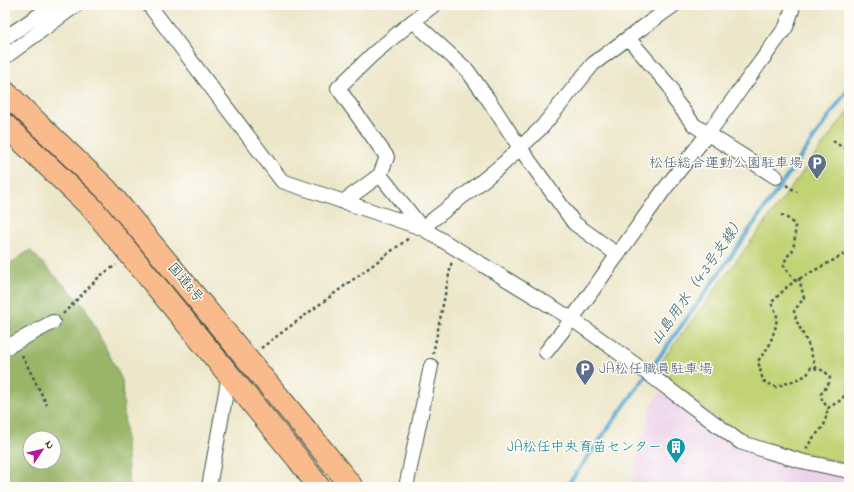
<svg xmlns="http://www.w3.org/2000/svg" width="854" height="492" viewBox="0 0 854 492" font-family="'Indie Flower','Klee One',sans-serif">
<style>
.built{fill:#ecd1ea}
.green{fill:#c2d376;stroke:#708855}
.forest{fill:#99b567;stroke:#5c794e;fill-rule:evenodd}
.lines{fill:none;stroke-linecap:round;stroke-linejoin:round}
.stream{stroke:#54a8d0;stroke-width:4}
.minor-casing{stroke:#3e564a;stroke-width:16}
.trunk-casing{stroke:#3e564a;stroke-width:24}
.path{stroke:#3e564a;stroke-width:2.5;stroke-dasharray:3 3;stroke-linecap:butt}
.minor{stroke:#fff;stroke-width:14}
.trunk{stroke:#fabb8c;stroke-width:22}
.labels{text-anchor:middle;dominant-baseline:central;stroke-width:3;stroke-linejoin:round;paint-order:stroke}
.service-label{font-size:14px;fill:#4e5e75;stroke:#fdfcf7;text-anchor:end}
.street-label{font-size:14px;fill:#1f3d34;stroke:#fdfcf7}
.culture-label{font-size:14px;fill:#0d838f;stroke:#fdfcf7;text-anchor:end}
.water-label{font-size:15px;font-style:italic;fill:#32626b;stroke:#fdfcf7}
</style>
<rect width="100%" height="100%" fill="#fdfcf7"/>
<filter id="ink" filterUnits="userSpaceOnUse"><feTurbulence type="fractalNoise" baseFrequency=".025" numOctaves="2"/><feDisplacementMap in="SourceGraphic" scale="8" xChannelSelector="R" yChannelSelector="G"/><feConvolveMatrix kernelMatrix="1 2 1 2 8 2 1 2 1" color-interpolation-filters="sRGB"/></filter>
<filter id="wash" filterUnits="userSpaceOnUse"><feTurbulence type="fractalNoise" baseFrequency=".012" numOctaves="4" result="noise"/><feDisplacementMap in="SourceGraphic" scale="16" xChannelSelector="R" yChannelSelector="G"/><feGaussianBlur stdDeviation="0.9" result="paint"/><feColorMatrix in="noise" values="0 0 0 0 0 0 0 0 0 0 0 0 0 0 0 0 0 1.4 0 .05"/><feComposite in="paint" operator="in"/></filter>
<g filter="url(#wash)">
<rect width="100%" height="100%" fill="#ede7ca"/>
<path class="built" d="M661 391 739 449 849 477V487H631L640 435 644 436 650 408Z"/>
<path class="green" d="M849 110V464L759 444 740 436 655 370Z"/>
<path class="forest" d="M30 250 85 307 122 380 129 487H5V267ZM30 438H54V462H30Z"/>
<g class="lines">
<path class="stream" d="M566 487 705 293 849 88"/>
</g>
</g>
<g filter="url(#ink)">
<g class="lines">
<defs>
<path id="minor" d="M149 5 257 148 282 181 422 228 572 319 654 378 740 442 767 451 801 461 849 471
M434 5 413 21 467 70 488 99 520 148 574 223 618 255
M413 21 373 54 338 88 387 157 380 175 422 228 475 187 503 164 542 127 593 64 628 38 674 5
M5 38 54 5
M628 38 671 88 674 99 694 125 776 177
M5 57 76 5
M343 202 380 175
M5 348 53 322
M546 352 572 319 663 191 710 131 786 27 792 10 793 5
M209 487 229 375
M406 487 431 366"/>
<path id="trunk" d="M5 92 107 190 311 436 352 487
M5 125 92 208 298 459 319 487"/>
</defs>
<use href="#minor" class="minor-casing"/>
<use href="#trunk" class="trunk-casing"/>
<path class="path" d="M833 141 842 147 849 148
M786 185 797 192
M781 215 785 216 795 225V237L793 250 786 258 784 266 795 281
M849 250 843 255 795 281 787 287 771 303 777 314 776 326 769 346 758 361 763 381 776 387 793 381 807 375 811 367 825 371 830 378 829 383 821 394 822 400 828 408 841 400 849 390
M849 274C846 279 847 284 849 289
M799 278 804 298 794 311 797 322 808 344 816 368
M63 314 100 276 116 265
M5 324 9 331
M261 348 409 238
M433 354 452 260
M22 355 47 405
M806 449 812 439 824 426 828 408"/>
<use href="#minor" class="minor"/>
<use href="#trunk" class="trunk"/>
</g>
</g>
<defs>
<symbol id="parking-pin" viewBox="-11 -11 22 30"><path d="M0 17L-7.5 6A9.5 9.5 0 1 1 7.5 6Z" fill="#5c6f8a" stroke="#fdfcf7"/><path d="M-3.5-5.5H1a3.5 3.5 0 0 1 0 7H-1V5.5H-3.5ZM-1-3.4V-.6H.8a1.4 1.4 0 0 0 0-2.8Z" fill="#fff"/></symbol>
<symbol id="building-pin" viewBox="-11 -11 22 30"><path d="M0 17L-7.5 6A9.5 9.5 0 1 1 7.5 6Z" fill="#0f9aa8" stroke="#fdfcf7"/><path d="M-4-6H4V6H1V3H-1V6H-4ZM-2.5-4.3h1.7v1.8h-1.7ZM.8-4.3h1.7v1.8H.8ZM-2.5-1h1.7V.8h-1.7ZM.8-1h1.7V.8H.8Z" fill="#fff"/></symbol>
</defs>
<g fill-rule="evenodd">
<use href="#parking-pin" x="806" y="152" width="22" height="30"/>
<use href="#parking-pin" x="574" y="358" width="22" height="30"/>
<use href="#building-pin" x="665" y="436" width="22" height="30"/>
</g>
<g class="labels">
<g class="service-label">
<text x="803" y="163">松任総合運動公園駐車場</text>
<text x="599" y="369" text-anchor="start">JA松任職員駐車場</text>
</g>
<g class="street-label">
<text transform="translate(185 283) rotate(50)">国道8号</text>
</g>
<g class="culture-label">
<text x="662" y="447">JA松任中央育苗センター</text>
</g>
<g class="water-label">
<text transform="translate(698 281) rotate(-55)">山島用水（4-3号支線）</text>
</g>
</g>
<rect width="854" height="492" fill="none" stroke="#fdfcf7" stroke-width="20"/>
<g transform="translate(42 450) rotate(55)"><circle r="19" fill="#fdfcf7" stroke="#a4b0a9"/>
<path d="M0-3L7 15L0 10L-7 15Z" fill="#b5179e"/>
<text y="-6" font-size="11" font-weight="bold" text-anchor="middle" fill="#1f3d34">N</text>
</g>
</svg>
